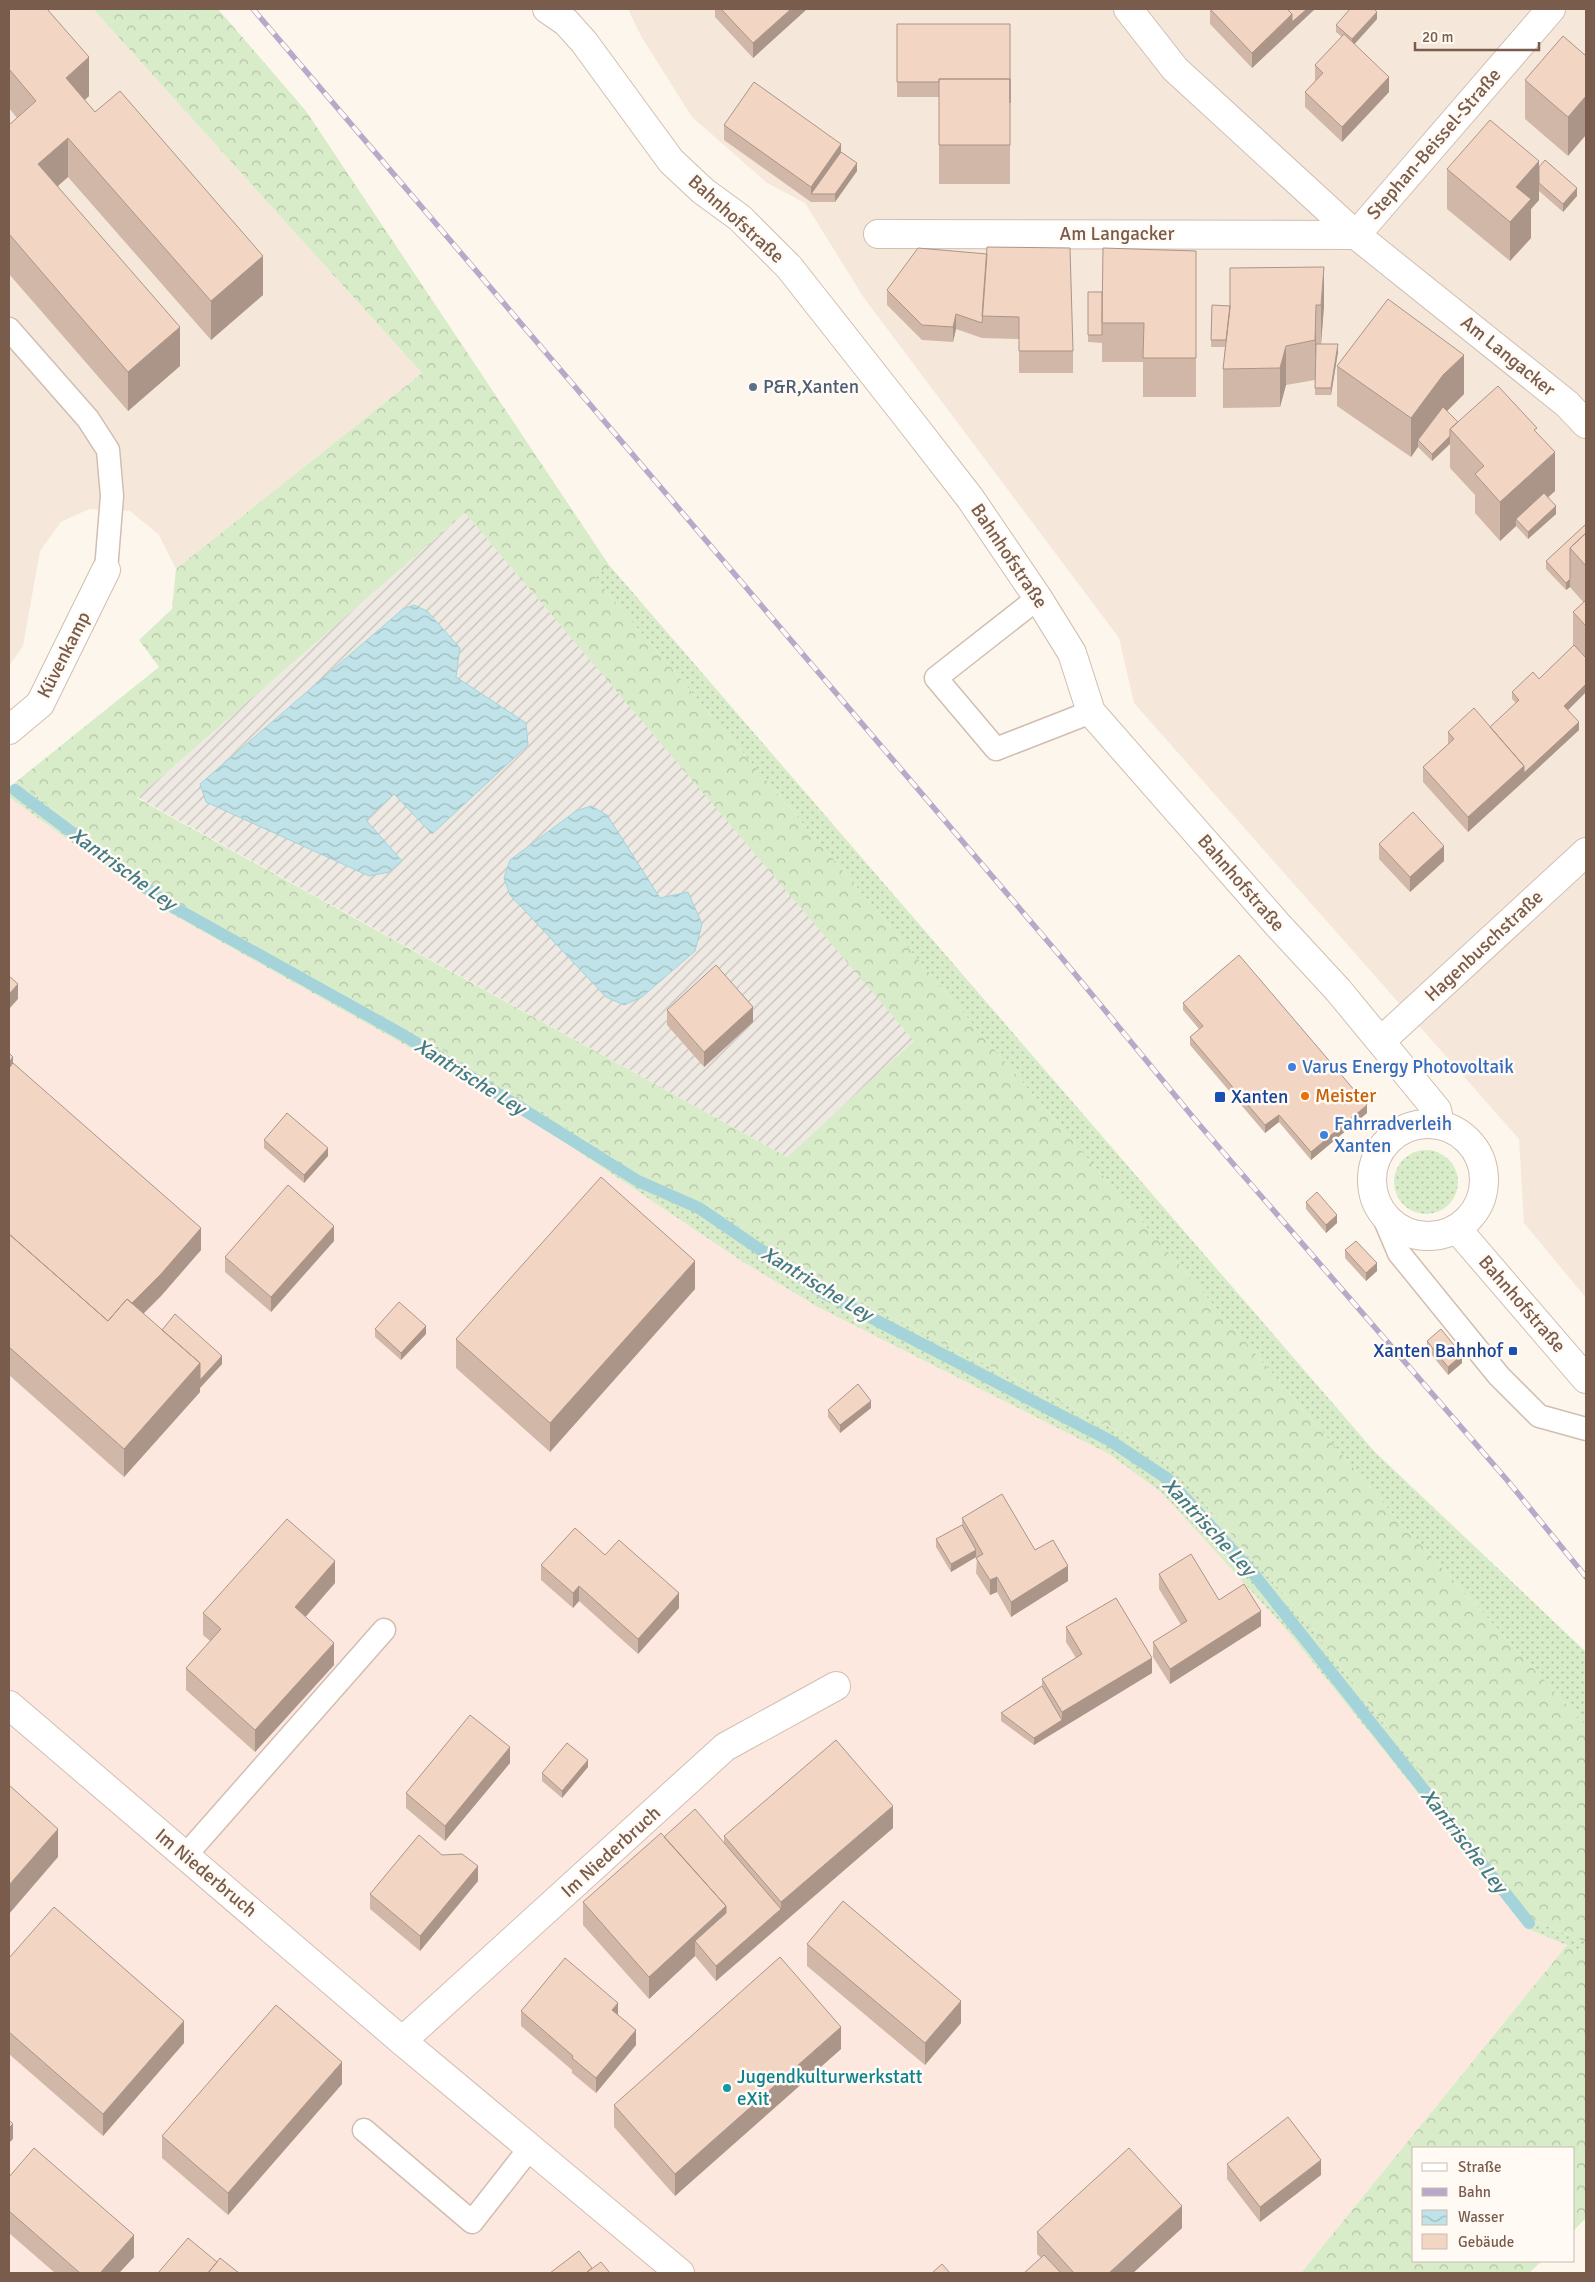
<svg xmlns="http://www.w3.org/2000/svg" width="1595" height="2282" viewBox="0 0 1595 2282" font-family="Signika,sans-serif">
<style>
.residential{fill:#f5e8da}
.commercial{fill:#fde8e0}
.industrial{fill:url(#industrial-furrows)}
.grass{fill:url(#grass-dots)}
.forest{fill:url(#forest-crowns);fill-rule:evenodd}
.water{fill:url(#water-waves);stroke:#a5d3da}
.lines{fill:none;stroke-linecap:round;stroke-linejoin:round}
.stream{stroke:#a5d3da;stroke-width:12}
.service-casing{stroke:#d1beb0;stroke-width:25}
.minor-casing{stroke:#d1beb0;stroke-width:30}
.tertiary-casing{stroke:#d1beb0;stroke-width:30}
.service{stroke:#fff;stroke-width:22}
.minor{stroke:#fff;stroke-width:28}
.tertiary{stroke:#fff;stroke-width:28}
.rail-casing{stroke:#b9a8c9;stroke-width:5.5}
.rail{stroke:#fffaf3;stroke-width:4;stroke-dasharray:11;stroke-linecap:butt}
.wall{fill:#d1b7a8}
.shaded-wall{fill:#aa9588}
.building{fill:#f3d5c3;stroke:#aa9588}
.service-dot{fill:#5c6f8a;stroke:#fffaf3;stroke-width:2}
.shop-dot{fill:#3f7fe0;stroke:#fffaf3;stroke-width:2}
.food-dot{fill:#e8710a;stroke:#fffaf3;stroke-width:2}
.transit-dot{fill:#1a4fb4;stroke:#fffaf3;stroke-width:2}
.culture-dot{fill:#0f9aa8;stroke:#fffaf3;stroke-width:2}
.labels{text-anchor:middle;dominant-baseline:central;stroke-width:5;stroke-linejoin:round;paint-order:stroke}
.street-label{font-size:19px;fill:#7a5c4d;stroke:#fffaf3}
.service-label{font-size:19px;fill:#4e5e75;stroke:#fffaf3;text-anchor:start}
.shop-label{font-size:19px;fill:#366cbe;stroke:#fffaf3;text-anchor:start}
.food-label{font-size:19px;fill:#c56008;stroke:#fffaf3;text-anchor:start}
.transit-label{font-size:19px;fill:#164399;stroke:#fffaf3;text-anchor:start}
.culture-label{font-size:19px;fill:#0d838f;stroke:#fffaf3;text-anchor:start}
.water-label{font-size:20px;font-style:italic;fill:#437c86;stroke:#fffaf3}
</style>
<defs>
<pattern id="industrial-furrows" width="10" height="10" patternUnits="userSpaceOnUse" patternTransform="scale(1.25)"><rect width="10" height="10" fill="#efe9e4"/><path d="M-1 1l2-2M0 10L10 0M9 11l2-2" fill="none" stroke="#c7c0bb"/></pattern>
<pattern id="grass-dots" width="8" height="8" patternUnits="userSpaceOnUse" patternTransform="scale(1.25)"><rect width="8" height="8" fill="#d8ecc9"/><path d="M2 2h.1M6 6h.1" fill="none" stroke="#b4c2a5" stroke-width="1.8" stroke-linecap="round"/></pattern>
<pattern id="forest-crowns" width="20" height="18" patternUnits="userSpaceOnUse" patternTransform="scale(1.25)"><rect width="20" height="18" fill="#d8ecc9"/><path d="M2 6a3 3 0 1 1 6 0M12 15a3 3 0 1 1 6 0" fill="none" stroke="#b4c2a5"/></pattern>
<pattern id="water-waves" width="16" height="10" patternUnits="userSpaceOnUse" patternTransform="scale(1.25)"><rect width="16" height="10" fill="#bfe3e8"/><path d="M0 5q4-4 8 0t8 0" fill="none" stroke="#a0bbbe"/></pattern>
</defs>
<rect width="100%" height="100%" fill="#fdf6ec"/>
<path class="residential" d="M9 9H93L422 373 176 569 159 535 130 511 89 509 61 522 40 551 23 646 9 666Z
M628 9H1586V1298L1524 1223 1519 1139 1134 703 1119 638 864 298 805 203 767 183 692 117 641 36Z"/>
<path class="commercial" d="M9 797 168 912 421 1054 554 1135 743 1262 818 1307 1109 1454 1161 1492 1285 1628 1528 1929 1567 1945 1301 2273H9Z"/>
<path class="industrial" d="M465 513 915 1041 787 1157 137 797Z"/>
<path class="grass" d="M609 565 1374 1451 1586 1652V1726L1392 1513 994 1049 595 578Z
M17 781 171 899 438 1047 564 1125 639 1176 710 1207 767 1240 842 1292 1131 1437 1178 1473 1300 1613 1534 1921 1586 1942V1953L1528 1929 1285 1628 1161 1492 1109 1454 818 1307 743 1262 554 1135 421 1054 168 912 9 797V788Z
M1394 1182a32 32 0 1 1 64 0a32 32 0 1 1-64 0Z"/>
<path class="forest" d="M93 9H218L306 111 609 565 595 578 994 1049 1392 1513 1586 1726V1942L1534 1921 1300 1613 1178 1473 1131 1437 842 1292 767 1240 710 1207 639 1176 564 1125 438 1047 171 899 17 781 159 667 139 640 172 609 176 569 422 373ZM465 513 914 1041 787 1157 137 798Z
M1567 1945 1586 1953V2218L1574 2230V2148H1414V2261H1542L1529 2273H1301Z"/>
<path class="water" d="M414 605 427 611 460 648 456 677 526 723 528 745 432 834 394 794 366 820 402 861 389 872 369 876 206 802 200 784 403 609Z
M591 806 607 815 660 898 688 892 702 924 695 951 642 997 624 1005 606 997 510 895 504 878 510 860 576 811Z"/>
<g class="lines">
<path class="stream" d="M15 790 168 904 405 1036 638 1181 699 1208 827 1295 1109 1440 1168 1479 1252 1572 1529 1923"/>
<defs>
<path id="service" d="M9 329 88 419 108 450 112 496 106 570
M1038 598 936 678 996 749 1091 712
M1382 1213 1399 1253 1499 1376 1539 1416 1586 1429
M185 1856 384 1630
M364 2130 472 2222 530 2148"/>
<path id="minor" d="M547 9 566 22 584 42 671 161 703 191 740 218 789 267 904 413 970 498 1038 598 1072 653 1091 712 1277 924 1338 990 1437 1110 1440 1124
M1128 9 1175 69 1356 235 1567 404 1586 424
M878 234 1356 235
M1356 235 1551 9
M9 730 40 704 106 570
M1382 1040 1586 852
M1372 1180a56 56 0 1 1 112 0a56 56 0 1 1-112 0Z
M1457 1229 1586 1379
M402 2041 725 1747 836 1686"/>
<path id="tertiary" d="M9 1705 402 2041 680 2273"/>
</defs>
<use href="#service" class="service-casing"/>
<use href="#minor" class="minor-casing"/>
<use href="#tertiary" class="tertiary-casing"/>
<use href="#service" class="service"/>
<use href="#minor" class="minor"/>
<use href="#tertiary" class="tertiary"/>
<defs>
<path id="rail" d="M253 9 1061 957 1197 1122 1507 1480 1586 1577"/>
</defs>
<use href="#rail" class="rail-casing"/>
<use href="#rail" class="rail"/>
</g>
<path class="wall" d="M9 9 89 96 85 100 95 112 263 295 211 340 68 177 58 186 180 366 128 411 9 274V125L17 118 9 108Z
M715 9H807L753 58 715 17Z
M1210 9 1292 29 1252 68 1210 24Z
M1377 19 1354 44 1389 92 1342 142 1305 107V92L1316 80H1315V65L1342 37 1336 32V25Z
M897 24H1010V184H939V97H897Z
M1586 56 1568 156 1525 119V80Z
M724 125 841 152 857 171 835 202H811L724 140Z
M1539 167 1577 196 1563 212 1539 191V200L1531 209V238L1510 261 1447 209V169Z
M1196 251V397H1143V362H1102V334V343L1088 342V292H1102Z
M987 254 1073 351V373H1019V339L982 338 956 329 953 342 922 340 887 305V290Z
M1230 268 1324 306 1321 344 1338 352 1331 395H1315V380L1286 385 1280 407 1223 408V369L1225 347H1211L1212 305 1230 306Z
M1337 366 1464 394 1447 411 1458 422 1537 432 1555 491 1548 497 1556 514 1528 539 1516 526 1500 541 1475 513V495L1450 468V444L1432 461 1418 447 1411 457 1337 406Z
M1586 524V692L1568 710 1579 730 1524 781 1468 832 1423 782V767L1448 744V732L1490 727 1516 703 1512 699V692L1539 679 1573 646V612L1584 603 1570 587 1566 590 1546 569V561Z
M1379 844 1444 861 1410 892 1379 859Z
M1183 1003 1367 1113 1311 1160 1279 1122 1265 1133 1190 1045V1037L1199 1029 1183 1010Z
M667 1010 753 1022 704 1067 667 1025Z
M9 1053 13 1063 201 1250 161 1296 143 1314 162 1330 222 1364 200 1388V1392L124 1477 9 1375Z
M264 1140 328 1156 304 1183 264 1148Z
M1306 1202 1337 1223 1326 1233 1306 1209Z
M334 1241 271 1312 225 1272V1257Z
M1345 1250 1377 1271 1366 1281 1345 1258Z
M695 1289 550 1452 456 1368V1339Z
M375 1329 426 1334 401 1360 375 1337Z
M1427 1341 1462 1363 1448 1375 1427 1349Z
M871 1408 840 1433 828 1417V1410Z
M962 1518 1035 1550 1068 1581 1011 1617 997 1592 990 1595 976 1573 977 1558 976 1557 951 1572 936 1547V1539L962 1525Z
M605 1555 679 1608 638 1654 579 1601 573 1608 541 1580V1565Z
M1159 1574 1261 1626 1170 1684 1153 1657V1642L1181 1625 1159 1589Z
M335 1583 305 1617 334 1665 255 1752 186 1690V1668L210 1641 203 1635V1613Z
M1066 1627 1152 1673 1034 1745 1001 1721V1713L1042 1686V1679L1076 1658 1066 1642Z
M510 1763 445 1841 406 1808V1793Z
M588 1767 562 1798 542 1781V1773Z
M893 1828 716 1981 695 1956 649 1999 583 1925V1902L664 1837 724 1843V1836Z
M442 1855 478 1881 420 1951 370 1909V1894Z
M807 1944 961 2023 925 2065 807 1966Z
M9 1958 184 2043 103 2136 9 2054Z
M521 2011 618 2015 636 2045 596 2093 572 2073V2070L521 2026Z
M841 2049 675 2196 614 2127V2105Z
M342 2084 228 2215 162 2158V2136Z
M1227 2164 1321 2175 1260 2222 1227 2179Z
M9 2177 134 2257 119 2273H55L9 2233Z
M1182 2228 1133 2273H1024L1041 2258 1037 2254V2232Z"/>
<path class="shaded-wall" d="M791 9H807L753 58V43Z
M1307 9H1315L1252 68V53L1292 14Z
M1377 12V19L1352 47V39Z
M89 57V96L66 117V78Z
M1389 77V92L1342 142V127Z
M1586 96V135L1568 156V117Z
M68 138V177L38 203V164Z
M841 144V159L811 194V187Z
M1539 161V200L1531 209V238L1510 261V222L1516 187Z
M857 163V171L835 202V194Z
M1577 188V196L1563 212V204Z
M263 256V295L211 340V301Z
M1324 267V306L1321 344V305Z
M1316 305V344L1315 380V340Z
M956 314V329L953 342V327Z
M180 327V366L128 411V372Z
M1338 344V352L1331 395V388Z
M1286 346V385L1280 407V368Z
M1464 355V394L1418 440V447L1411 457V418L1443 375Z
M1450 436V444L1432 461V454Z
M1555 452V491L1520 523 1516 519V526L1500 541V502Z
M1556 506V514L1528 539V532Z
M1570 579V587L1566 590V583Z
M1586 684V692L1564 714V706Z
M1579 722V730L1524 781 1468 832V817L1524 766Z
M1444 846V861L1410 892V877Z
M18 984V999L9 1009V994Z
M753 1007V1022L704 1067V1052Z
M13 1057V1085L9 1090V1062Z
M1367 1105V1113L1311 1160V1152Z
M1279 1115V1122L1265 1133V1125Z
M328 1148V1156L304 1183V1175Z
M1337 1215V1223L1326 1233V1225Z
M334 1226V1241L271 1312V1297Z
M201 1228V1250L161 1296 108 1349V1327Z
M695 1261V1289L550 1452V1423Z
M1377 1263V1271L1366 1281V1273Z
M426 1326V1334L401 1360V1353Z
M1462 1355V1363L1448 1375V1367Z
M222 1356V1364L200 1388V1392L124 1477V1449L200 1363Z
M871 1401V1408L840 1433V1425Z
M976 1550V1557L951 1572V1564Z
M335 1561V1583L295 1629V1607Z
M1068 1566V1581L1011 1617V1602Z
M997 1577V1592L990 1595V1580Z
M579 1586V1601L573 1608V1593Z
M679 1593V1608L638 1654V1639Z
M1261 1611V1626L1170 1684V1669Z
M334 1643V1665L255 1752V1730Z
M1152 1658V1673L1034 1745V1738L1062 1720V1712Z
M510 1747V1763L445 1841V1826Z
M588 1760V1767L562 1798V1791Z
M893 1806V1828L716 1981V1966L781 1909V1902Z
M58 1829V1857L9 1914V1885Z
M478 1866V1881L420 1951V1936Z
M726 1906V1928L695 1941V1956L649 1999V1977Z
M961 2001V2023L925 2065V2043Z
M618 2003V2018L612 2010Z
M184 2021V2043L103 2136V2114Z
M841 2027V2049L675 2196V2174Z
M636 2030V2045L596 2093V2078Z
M342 2062V2084L228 2215V2193Z
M13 2124V2139L9 2143V2128Z
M1321 2160V2175L1260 2222V2207Z
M1182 2206V2228L1133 2273H1109Z
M134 2235V2257L119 2273H100Z"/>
<path class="building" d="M9 9H47L89 57 66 78 95 112 120 91 263 256 211 301 68 138 38 164 180 327 128 372 9 234V125L36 101 9 69Z
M721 9H791L753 43Z
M1210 9H1287L1292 14 1252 53Z
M1287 9H1307L1292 22V14Z
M1350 9H1374L1377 12 1352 39 1336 25Z
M897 24H1010V103V79H939V82H897Z
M1344 34 1389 77 1342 127 1305 92 1323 73 1315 65Z
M1563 36 1586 56V96L1568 117 1525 80Z
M939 79H1010V145H939Z
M754 82 841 144 811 187 724 125Z
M1490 120 1539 161 1516 187 1531 199 1510 222 1447 169Z
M841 152 857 163 835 194H811Z
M1545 160 1577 188 1563 204 1539 183V167Z
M987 247 1070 248 1073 351H1019V317L982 316Z
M918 248 987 254 982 323 956 314 953 327 922 325 887 290Z
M1103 248 1196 251V358H1143L1144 323H1102Z
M1324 267 1321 305H1316L1315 340 1286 346 1280 368 1223 369 1230 308V268Z
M1088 292H1102V335H1088Z
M1388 299 1464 355 1443 375 1411 418 1337 366Z
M1212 305 1230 306 1226 340H1211Z
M1316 344H1338L1331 388H1315Z
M1498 386 1537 428 1534 430 1555 452 1500 502 1475 474 1484 466 1450 429Z
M1443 407 1458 422 1450 429V436L1432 454 1418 440Z
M1544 493 1556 506 1528 532 1516 519Z
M1586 524V533L1570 548V579L1566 583 1546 561Z
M1586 533V566L1570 548Z
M1586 600V626L1573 612Z
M1574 645 1586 658V684L1564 706 1579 722 1524 773V766L1490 727 1519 700 1512 692 1533 672 1539 679Z
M1474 708 1524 766 1468 817 1423 767 1454 739 1448 732Z
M1413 812 1444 846 1410 877 1379 844Z
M1239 955 1367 1105 1311 1152 1279 1115 1265 1125 1190 1037 1203 1026 1183 1003Z
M716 965 753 1007 704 1052 667 1010Z
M9 976 18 984 9 994Z
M9 1053 13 1057 9 1062Z
M13 1063 201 1228 161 1274 132 1303 127 1299 108 1321 9 1234V1068Z
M287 1113 328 1148 304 1175 264 1140Z
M601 1177 695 1261 550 1423 456 1339Z
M288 1185 334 1226 271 1297 225 1257Z
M1317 1192 1337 1215 1326 1225 1306 1202Z
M9 1234 108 1321 127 1299 200 1363 124 1449 9 1347Z
M1356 1241 1377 1263 1366 1273 1345 1250Z
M399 1302 426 1326 401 1353 375 1329Z
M175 1314 222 1356 200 1380V1363L162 1330Z
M1441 1329 1462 1355 1448 1367 1427 1341Z
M858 1384 871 1401 840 1425 828 1410Z
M1002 1494 1035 1550 1053 1540 1068 1566 1011 1602 997 1577 990 1580 976 1558 983 1554 962 1518Z
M287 1519 335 1561 295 1607 334 1643 255 1730 186 1668 221 1629 203 1613Z
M962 1525 976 1550 951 1564 936 1539Z
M575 1528 605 1555 619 1540 679 1593 638 1639 579 1586 573 1593 541 1565Z
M1191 1554 1219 1600 1244 1584 1261 1611 1170 1669 1153 1642 1187 1621 1159 1574Z
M1116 1598 1152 1658 1062 1712 1042 1679 1082 1654 1066 1627Z
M1042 1686 1062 1720 1034 1738 1001 1713Z
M470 1715 510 1747 445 1826 406 1793Z
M836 1740 893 1806 781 1902 724 1836Z
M567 1743 588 1760 562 1791 542 1773Z
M9 1785 58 1829 9 1885Z
M695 1809 781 1909 716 1966 695 1941 726 1913V1906L664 1837Z
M661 1833 726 1906 649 1977 583 1902Z
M419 1835 442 1855 462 1854 478 1866 420 1936 370 1894Z
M843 1901 961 2001 925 2043 807 1944Z
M54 1907 184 2021 103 2114 9 2032V1958Z
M780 1957 841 2027 675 2174 614 2105Z
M565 1958 618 2003 612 2010 636 2030 596 2078 572 2058 573 2056 521 2011Z
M276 2005 342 2062 228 2193 162 2136Z
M1288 2117 1321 2160 1260 2207 1227 2164Z
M9 2120 13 2124 9 2128Z
M34 2148 134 2235 100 2273H80L9 2211V2177Z
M1129 2148 1182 2206 1109 2273H1074L1037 2232Z
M188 2238 217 2262 208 2273H158Z
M579 2251 592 2268 586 2273H550Z
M1044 2255 1061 2273H1024Z
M220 2258 239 2273H208Z
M601 2262 610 2273H586Z
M942 2264 950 2273H932Z"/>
<circle class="service-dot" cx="753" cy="387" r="5"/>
<g class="shop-dot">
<circle cx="1292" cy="1067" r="5"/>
<circle cx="1324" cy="1135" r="5"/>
</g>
<circle class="food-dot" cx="1305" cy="1096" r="5"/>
<g class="transit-dot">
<rect x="1214" y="1091" width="12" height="12" rx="2.5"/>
<rect x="1508" y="1346" width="10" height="10" rx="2.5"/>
</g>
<circle class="culture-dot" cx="727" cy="2088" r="5"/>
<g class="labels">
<g class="street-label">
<text transform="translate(1434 144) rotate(-49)">Stephan-Beissel-Straße</text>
<text transform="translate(736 219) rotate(42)">Bahnhofstraße</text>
<text x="1117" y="234">Am Langacker</text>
<text transform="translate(1508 356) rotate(39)">Am Langacker</text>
<text transform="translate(1009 556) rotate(56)">Bahnhofstraße</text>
<text transform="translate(64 655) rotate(-63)">Küvenkamp</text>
<text transform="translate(1241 883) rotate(49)">Bahnhofstraße</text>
<text transform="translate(1484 946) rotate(-43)">Hagenbuschstraße</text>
<text transform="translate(1522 1304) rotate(49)">Bahnhofstraße</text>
<text transform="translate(611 1852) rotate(-42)">Im Niederbruch</text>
<text transform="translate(206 1873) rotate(40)">Im Niederbruch</text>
</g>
<g class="service-label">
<text x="763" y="387">P&amp;R,Xanten</text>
</g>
<g class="shop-label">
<text x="1302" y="1067">Varus Energy Photovoltaik</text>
<text x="1334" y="1124">Fahrradverleih<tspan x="1334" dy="22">Xanten</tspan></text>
</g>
<g class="food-label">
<text x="1315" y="1096">Meister</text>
</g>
<g class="transit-label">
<text x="1231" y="1097">Xanten</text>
<text x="1503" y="1351" text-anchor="end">Xanten Bahnhof</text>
</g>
<g class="culture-label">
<text x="737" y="2077">Jugendkulturwerkstatt<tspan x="737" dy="22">eXit</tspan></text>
</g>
<g class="water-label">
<text transform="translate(123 869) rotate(36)">Xantrische Ley</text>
<text transform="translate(470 1077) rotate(32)">Xantrische Ley</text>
<text transform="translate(817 1284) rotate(31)">Xantrische Ley</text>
<text transform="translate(1209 1527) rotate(47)">Xantrische Ley</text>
<text transform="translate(1464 1841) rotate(52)">Xantrische Ley</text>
</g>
</g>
<rect width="1595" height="2282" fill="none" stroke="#7a5c4d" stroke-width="20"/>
<rect x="1412" y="2147" width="162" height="115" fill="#fffaf3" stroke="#cabbb1"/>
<rect x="1422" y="2163" width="25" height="8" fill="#ffffff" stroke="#cabbb1"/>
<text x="1458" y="2172" font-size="15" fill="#7a5c4d">Straße</text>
<rect x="1422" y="2188" width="25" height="8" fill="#b9a8c9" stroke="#cabbb1"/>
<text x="1458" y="2197" font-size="15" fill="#7a5c4d">Bahn</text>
<rect x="1422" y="2210" width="25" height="15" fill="url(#water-waves)" stroke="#cabbb1"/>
<text x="1458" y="2222" font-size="15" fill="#7a5c4d">Wasser</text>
<rect x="1422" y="2234" width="25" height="15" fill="#f3d5c3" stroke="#cabbb1"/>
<text x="1458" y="2247" font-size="15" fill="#7a5c4d">Gebäude</text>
<path d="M1415 42v8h124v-8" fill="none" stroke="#7a5c4d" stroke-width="2.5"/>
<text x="1422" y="42" font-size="15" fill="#7a5c4d" stroke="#fffaf3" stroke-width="4" paint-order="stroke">20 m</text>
</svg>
